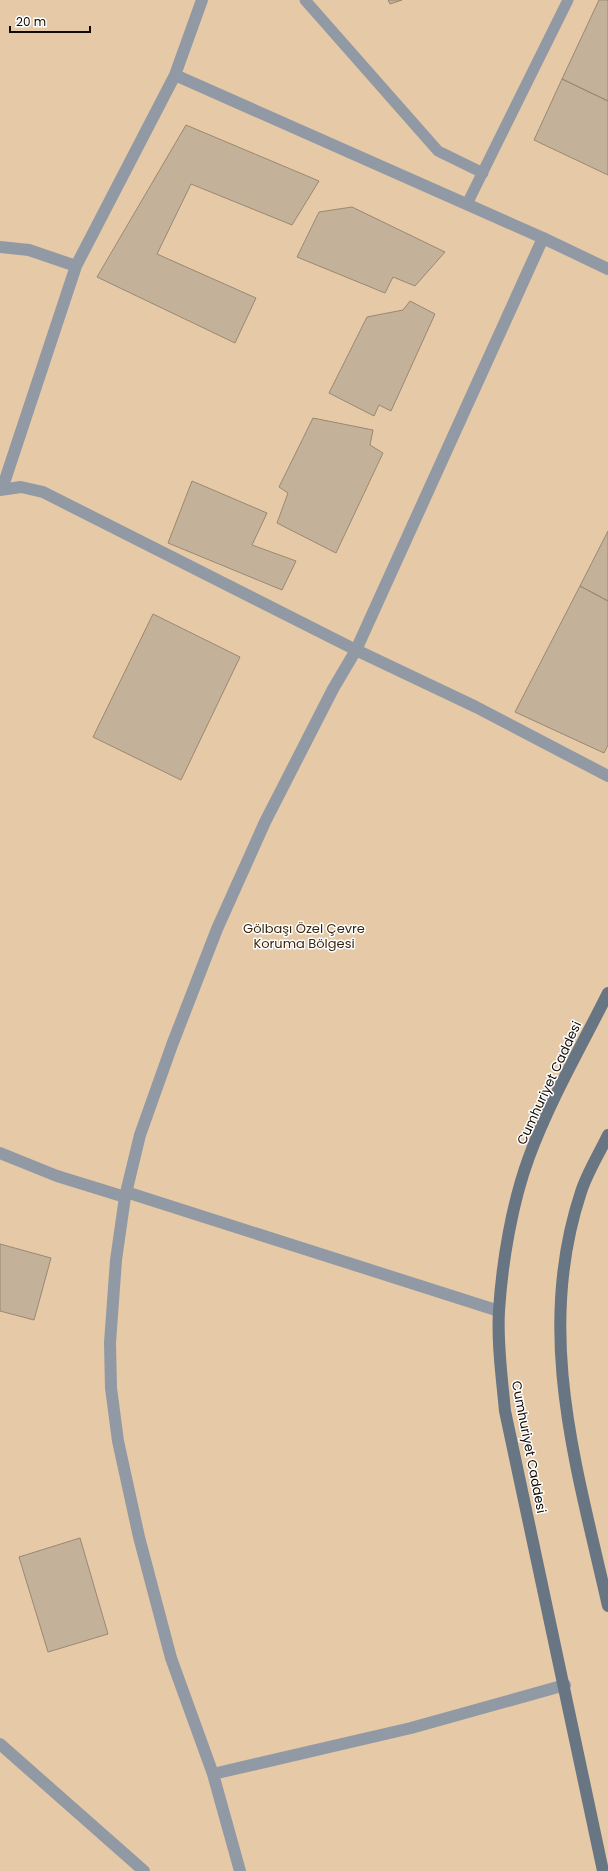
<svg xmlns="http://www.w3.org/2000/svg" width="608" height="1871" viewBox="0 0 608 1871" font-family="Poppins,sans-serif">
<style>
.green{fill:#e6c9a7}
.building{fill:#c4b199;stroke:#9a8871}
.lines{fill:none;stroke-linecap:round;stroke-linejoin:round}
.lane{stroke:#919aa4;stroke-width:11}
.street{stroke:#919aa4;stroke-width:12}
.secondary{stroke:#687583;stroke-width:12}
.labels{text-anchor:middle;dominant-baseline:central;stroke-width:3;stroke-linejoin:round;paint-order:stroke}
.park-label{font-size:13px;fill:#39260d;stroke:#fff}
.street-label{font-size:13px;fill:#100a03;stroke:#fff}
</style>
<rect width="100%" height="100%" fill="#f9e4cb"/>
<path class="green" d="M0 0H608V1871H0Z"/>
<path class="building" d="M388 0H402L390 4Z
M599 0H608V101L562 79Z
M562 79 608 101V175L534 140Z
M186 125 319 181 292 225 191 184 157 254 256 298 235 343 97 277Z
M352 207 445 252 415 286 393 277 385 293 297 257 319 212Z
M410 301 435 314 391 411 379 405 374 416 329 393 367 317 403 310Z
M313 418 373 430 370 445 383 453 336 553 277 523 288 493 279 487Z
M192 481 267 513 252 545 296 561 282 590 168 543Z
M608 531V601L580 586Z
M580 586 608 601V745L604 753 515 712Z
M153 614 240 657 181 780 93 737Z
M0 1244 51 1258 34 1320 0 1311Z
M80 1538 108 1634 48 1652 19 1557Z"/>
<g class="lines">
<path class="lane" d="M305 0 438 151 483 173
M467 204 568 0"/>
<path class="street" d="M175 75 202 0
M0 247 29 250 76 266
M2 489 76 266 175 75 543 238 608 269
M0 490 21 487 43 492 356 650 476 707 608 776
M0 1153 57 1176 125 1197
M126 1192 499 1311
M0 1744 144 1871
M213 1774 411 1728 565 1685
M240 1871 213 1774 171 1658 139 1537 118 1441 111 1388 110 1343 116 1260 125 1197 140 1135 172 1045 217 929 265 822 333 689 356 650 543 238"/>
<path class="secondary" d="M608 1135C599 1154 587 1173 581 1192 534 1333 577 1468 608 1606
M603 1871 505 1411C502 1378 497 1344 499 1311 502 1262 512 1203 529 1157 550 1100 581 1047 608 993"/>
</g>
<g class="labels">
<g class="park-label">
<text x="304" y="928">Gölbaşı Özel Çevre<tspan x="304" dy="15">Koruma Bölgesi</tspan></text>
</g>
<g class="street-label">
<text transform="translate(549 1083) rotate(-65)">Cumhuriyet Caddesi</text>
<text transform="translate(529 1447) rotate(79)">Cumhuriyet Caddesi</text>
</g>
</g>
<path d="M10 26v6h80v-6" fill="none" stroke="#100a03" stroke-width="2"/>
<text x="16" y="26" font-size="12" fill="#100a03" stroke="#ffffff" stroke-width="3" paint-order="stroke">20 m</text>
</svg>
